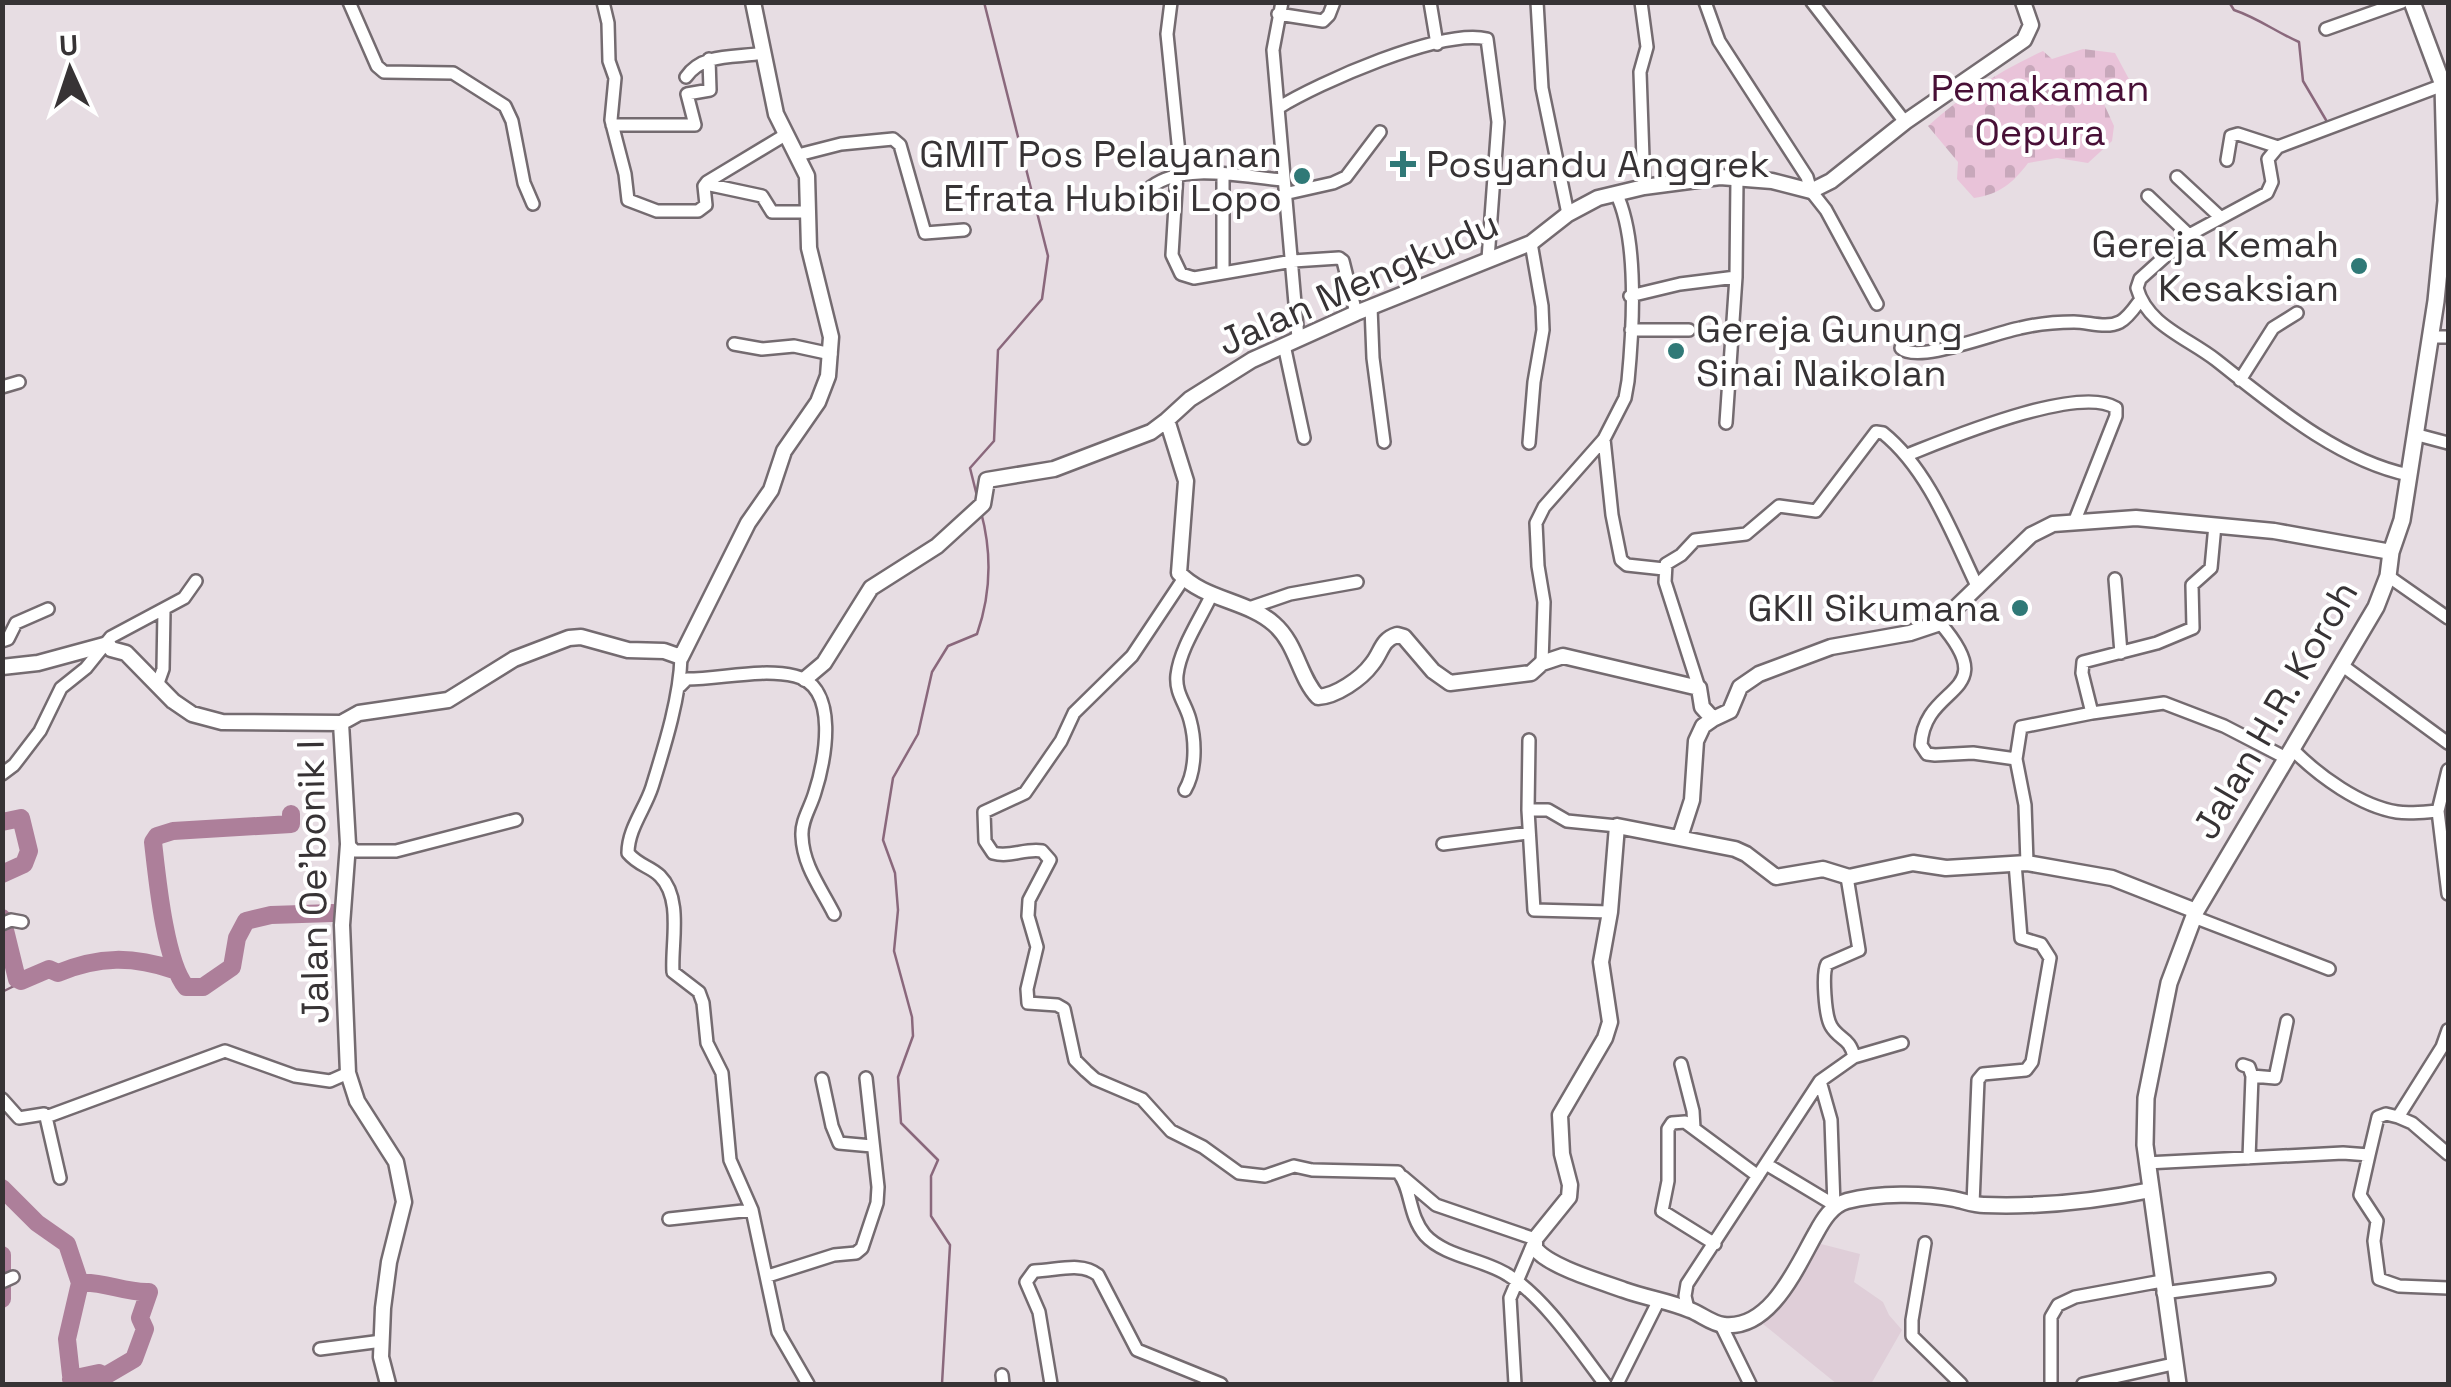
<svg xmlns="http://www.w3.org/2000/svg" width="2451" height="1387" viewBox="0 0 2451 1387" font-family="'Space Grotesk',sans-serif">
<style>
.built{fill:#dfced8}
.cemetery{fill:url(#cemetery-stones)}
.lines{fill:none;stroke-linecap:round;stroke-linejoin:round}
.stream{stroke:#8a687c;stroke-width:2.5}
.river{stroke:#ad7f9a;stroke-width:18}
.minor-casing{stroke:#746b70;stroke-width:16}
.tertiary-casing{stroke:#746b70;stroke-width:19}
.secondary-casing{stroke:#746b70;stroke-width:20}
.minor{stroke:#fff;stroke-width:11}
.tertiary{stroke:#fff;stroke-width:14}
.secondary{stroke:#fff;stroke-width:15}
.poi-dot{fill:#307977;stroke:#fff;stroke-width:4}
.labels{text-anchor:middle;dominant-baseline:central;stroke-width:8;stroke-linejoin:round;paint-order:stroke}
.park-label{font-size:38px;fill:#481037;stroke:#fff}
.poi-label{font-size:38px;fill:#373335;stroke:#fff;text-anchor:end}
.street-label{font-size:38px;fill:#373335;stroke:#fff}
</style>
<defs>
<pattern id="cemetery-stones" width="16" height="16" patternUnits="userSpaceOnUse" patternTransform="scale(2.5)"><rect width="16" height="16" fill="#e9c3d9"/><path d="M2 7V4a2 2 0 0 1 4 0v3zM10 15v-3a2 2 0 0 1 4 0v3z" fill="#c8a8bb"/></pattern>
</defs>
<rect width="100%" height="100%" fill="#e7dde3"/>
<path class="built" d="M1821 1244 1860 1254 1854 1282 1883 1302 1889 1315 1902 1330 1871 1384H1837L1763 1324Z"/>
<path class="cemetery" d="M2083 49 2115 53 2130 81 2104 104 2114 126 2112 141 2088 163 2057 158 2028 163C2013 183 2000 194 1974 198L1957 179 1958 162 1928 126C1962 95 2001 70 2043 51L2052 59Z"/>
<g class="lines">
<path class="stream" d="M2229 2 2234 10C2258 18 2276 32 2299 42L2303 81 2326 120
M978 500 970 468 994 441 998 350 1042 299 1048 256 984 2
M2 992 28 979
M942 1384 950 1245 931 1216V1176L938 1160 901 1123 898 1077 913 1036 912 1017 894 951 898 910 895 873 883 840 893 778 918 734 932 672 948 646 977 634C991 594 992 553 981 512"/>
<path class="river" d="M291 814V824L173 831 157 836 153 842C157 877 165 962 186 987H203L232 967 237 938 246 921 271 915 333 913
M2 822 21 818 29 851 24 864 2 874
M2 918 17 979 21 981 49 969 58 973C99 956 133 956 174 970
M2 1188 37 1223 67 1244 80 1283 67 1339 72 1384
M2 1255V1299
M71 1379 99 1373 105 1376 134 1359 145 1329 140 1318 149 1292C124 1293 104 1281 80 1283"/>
<defs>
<path id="minor" d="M349 2 377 66 384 72 453 73 505 106 512 121 524 183 533 204
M603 2 608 23 609 61 615 78 611 120 625 174 628 200 657 211H698L706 205 704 186 707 182 785 135
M1171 2 1167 34 1181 173
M1282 2 1273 50 1298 338
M1430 2 1437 44
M1537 2 1542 88 1568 214
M1641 2 1647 47 1640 72 1644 187
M1705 2 1719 41 1807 177 1811 191 1826 210 1877 304
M1812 2 1905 122
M1278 14 1323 21 1329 15 1334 2
M2326 29 2402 2
M686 77C703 52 737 58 764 53
M1278 108C1318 83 1442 28 1487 39L1498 122 1488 259
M612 125H695L687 94 710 90 709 59
M798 155 841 144 893 139 900 145 925 233 964 230
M2227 160 2231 136 2238 134 2278 147
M1177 173 1172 255 1181 274 1194 278 1293 261 1339 258 1343 261 1356 313
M1223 176V272
M2177 177 2219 216
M706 184 762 196 772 212H809
M1151 187C1183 162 1244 177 1283 180
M1284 194 1333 183 1346 177 1380 132
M2148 196 2189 235
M1630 296 1680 284 1736 277
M1371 307 1373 358 1384 442
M1631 330H1689
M2430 337H2448
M734 344 762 349 794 346 831 354
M1284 345 1304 438
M1901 348C1917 364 1994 333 2020 328 2037 324 2056 322 2074 322 2089 322 2106 329 2120 322 2129 317 2135 307 2141 299
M2240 380 2273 328 2297 313
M2 387 19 382
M1726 423 1736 277 1737 179
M2414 434 2448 443
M1604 439 1612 515 1621 560 1627 565 1664 569
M1529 443 1534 382 1543 330 1542 306 1531 243
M1907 455C1948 439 2078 384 2116 408V416L2075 520
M2409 475C2337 460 2272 404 2216 360 2188 338 2147 325 2137 288L2140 279 2189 235 2267 193 2272 182 2268 159 2278 147 2443 85
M2388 576 2448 618
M1184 578 1132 656 1074 713 1061 741 1025 793 984 812 985 841 993 853C1010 858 1025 848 1042 851L1050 860 1029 900 1028 916 1037 947 1027 989 1028 1003 1057 1005 1064 1009 1075 1060 1086 1071 1095 1079 1142 1099 1171 1131 1203 1147 1239 1173 1265 1176 1294 1166 1312 1170 1398 1172C1412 1189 1408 1215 1425 1235 1445 1257 1484 1259 1508 1275 1545 1298 1579 1350 1605 1384
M2115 579 2121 653
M1249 608 1290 594 1357 582
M1940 623C2004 697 1924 682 1921 745L1927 754 1935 755 1973 753 2016 759 2025 805 2027 863
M2 641 8 639 16 623 48 609
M681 657C680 698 664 748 652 787 645 809 628 829 628 853 639 866 650 866 660 876 683 899 671 944 673 972L699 992 703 1003 707 1043 722 1073 730 1160 752 1210 778 1332 808 1384
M1542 663 1544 602 1538 566 1536 523 1544 507 1604 439 1625 398 1628 381C1633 329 1639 240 1616 193
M2343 666 2448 743
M157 686 163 669 164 610
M680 686 687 679C721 679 761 668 795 676 840 686 825 762 815 792 811 807 801 820 802 836 803 866 821 888 834 914
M1699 688 1665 582 1666 564 1681 555 1695 540 1746 534 1779 506 1816 511 1876 432 1883 433C1929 470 1953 536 1978 588
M2092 713 2164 703 2224 726 2288 759
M2293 750C2319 776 2360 806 2397 812 2410 814 2424 812 2438 811
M2016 759 2021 727 2092 713 2082 673 2083 662 2157 643 2193 628 2192 585 2211 568 2215 525
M2448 770 2438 811 2448 894
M2 774 14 765 40 731 61 688 86 668 111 637 184 598 196 581
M1185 790C1196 771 1196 742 1190 720 1186 704 1175 693 1177 675 1180 648 1201 618 1212 594
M1528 810 1529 740
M348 844 355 851H396L516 820
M1443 844 1528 833
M1610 912 1534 910 1528 810H1548L1567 821 1617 826
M2194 917 2329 969
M2 924 11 920 22 922
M1854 1057 1902 1043
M1681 1064 1693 1111 1694 1128
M2243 1065 2249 1067 2252 1076
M822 1079 832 1126 839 1143 872 1146
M1820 1081 1831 1120 1834 1206
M2 1099 19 1118 44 1114 46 1117 225 1051 295 1076 330 1081 348 1073
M46 1117 60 1178
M2398 1117 2412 1123 2448 1154
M2369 1155 2360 1195 2377 1221 2374 1241 2379 1279 2399 1286 2448 1288
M2249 1158 2252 1076 2275 1078 2287 1021
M2146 1163 2343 1153 2369 1155 2378 1117 2386 1114 2398 1117 2442 1047 2448 1030
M1766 1164 1836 1206
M1403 1177 1436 1205 1535 1239 1510 1298 1515 1384
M1973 1204 1978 1080 1983 1074 2026 1070 2032 1062 2050 958 2041 944 2021 938 2015 863
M669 1219 752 1210
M1925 1243 1912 1320V1336L1961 1384
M1715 1244 1662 1211 1668 1181V1129L1672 1123 1685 1122 1758 1176
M768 1276 834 1255 856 1253 862 1248 877 1203 878 1187 866 1078
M2 1282 13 1277
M2163 1293 2269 1279
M1688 1309 1685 1296 1687 1284 1820 1081 1854 1057C1850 1037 1839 1040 1831 1026 1825 1016 1822 973 1827 964L1859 950 1847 877
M1721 1325 1750 1384
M320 1349 382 1341
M1002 1375 1003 1384
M1051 1384 1039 1312 1026 1282 1034 1271C1055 1271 1081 1261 1098 1275L1137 1350 1221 1384
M1617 1384 1658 1302
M2051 1384V1317L2058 1305 2075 1297 2162 1281
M2083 1384 2173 1364"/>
<path id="tertiary" d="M2023 2 2031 25 2024 40 1905 122 1831 181 1811 191 1772 181 1720 177 1644 187 1598 198 1568 214 1531 243 1356 313 1252 360 1190 399 1167 420 1186 481 1179 573C1204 600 1247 600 1274 624 1297 644 1299 677 1318 697 1336 696 1361 679 1372 664 1382 652 1381 640 1397 635L1404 637 1433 671 1450 683 1531 673 1542 663 1563 656 1699 688 1702 707 1713 719 1730 711 1740 687 1759 674 1831 647 1910 633 1940 623 2031 535 2053 524 2136 518 2274 531 2391 552
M2 667 38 663 108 644 111 649 126 653 173 701 192 714 222 722 341 723
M805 679 824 663 871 588 937 546 983 504 987 480 1054 469 1151 432 1167 420
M1680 837 1692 800 1696 741 1703 726 1713 719
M2151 1190C2097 1201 2039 1207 1984 1205 1974 1205 1964 1201 1954 1199 1923 1193 1878 1193 1847 1201 1832 1205 1823 1220 1816 1233 1797 1266 1771 1330 1724 1325 1712 1324 1701 1314 1690 1310 1669 1301 1646 1298 1624 1290 1602 1282 1547 1266 1535 1248V1239L1569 1197 1570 1185 1562 1154 1560 1115 1605 1038 1610 1022 1601 962 1610 912 1617 826 1735 849 1746 854 1776 877 1823 869 1849 877 1913 863 1946 868 2027 863 2112 878 2196 911
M388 1384 381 1357 383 1308 389 1262 404 1202 396 1162 357 1101 348 1073 342 925 348 844 341 723 359 713 448 700 514 659 569 638 581 637 628 650 664 651 681 657 748 523 771 490 784 451 818 402 828 376 831 337 809 248 807 176 776 114 753 2"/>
<path id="secondary" d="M2178 1384 2145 1145 2146 1098 2169 983 2196 911 2376 607 2388 576 2391 552 2402 520 2436 301 2446 201 2443 85 2412 2"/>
</defs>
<use href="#minor" class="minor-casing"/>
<use href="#tertiary" class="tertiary-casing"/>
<use href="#secondary" class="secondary-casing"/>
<use href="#minor" class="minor"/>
<use href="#tertiary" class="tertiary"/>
<use href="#secondary" class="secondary"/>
</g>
<g class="poi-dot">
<path d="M1398 149h10v10h10v10h-10v10h-10v-10h-10v-10h10z"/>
<circle cx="1302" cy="176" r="10"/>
<circle cx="2359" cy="266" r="10"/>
<circle cx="1676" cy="351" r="10"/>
<circle cx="2020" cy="608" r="10"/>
</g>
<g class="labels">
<g class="park-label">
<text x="2040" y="88">Pemakaman<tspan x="2040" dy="44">Oepura</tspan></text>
</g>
<g class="poi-label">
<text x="1282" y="154">GMIT Pos Pelayanan<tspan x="1282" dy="44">Efrata Hubibi Lopo</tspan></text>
<text x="1426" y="164" text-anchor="start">Posyandu Anggrek</text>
<text x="2339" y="244">Gereja Kemah<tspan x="2339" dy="44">Kesaksian</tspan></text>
<text x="1696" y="329" text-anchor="start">Gereja Gunung<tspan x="1696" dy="44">Sinai Naikolan</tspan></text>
<text x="2000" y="608">GKII Sikumana</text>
</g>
<g class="street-label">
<text transform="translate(1358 283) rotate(-24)">Jalan Mengkudu</text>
<text transform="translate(2275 710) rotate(-60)">Jalan H.R. Koroh</text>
<text transform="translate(313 882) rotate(-91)">Jalan Oe'bonik I</text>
</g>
</g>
<rect width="2451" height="1387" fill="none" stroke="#373335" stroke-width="10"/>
<g transform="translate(70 70) rotate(357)" stroke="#ffffff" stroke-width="8" paint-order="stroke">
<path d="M0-8L18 38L0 25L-18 38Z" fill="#373335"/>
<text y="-15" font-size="28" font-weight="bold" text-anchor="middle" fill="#373335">U</text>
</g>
</svg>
